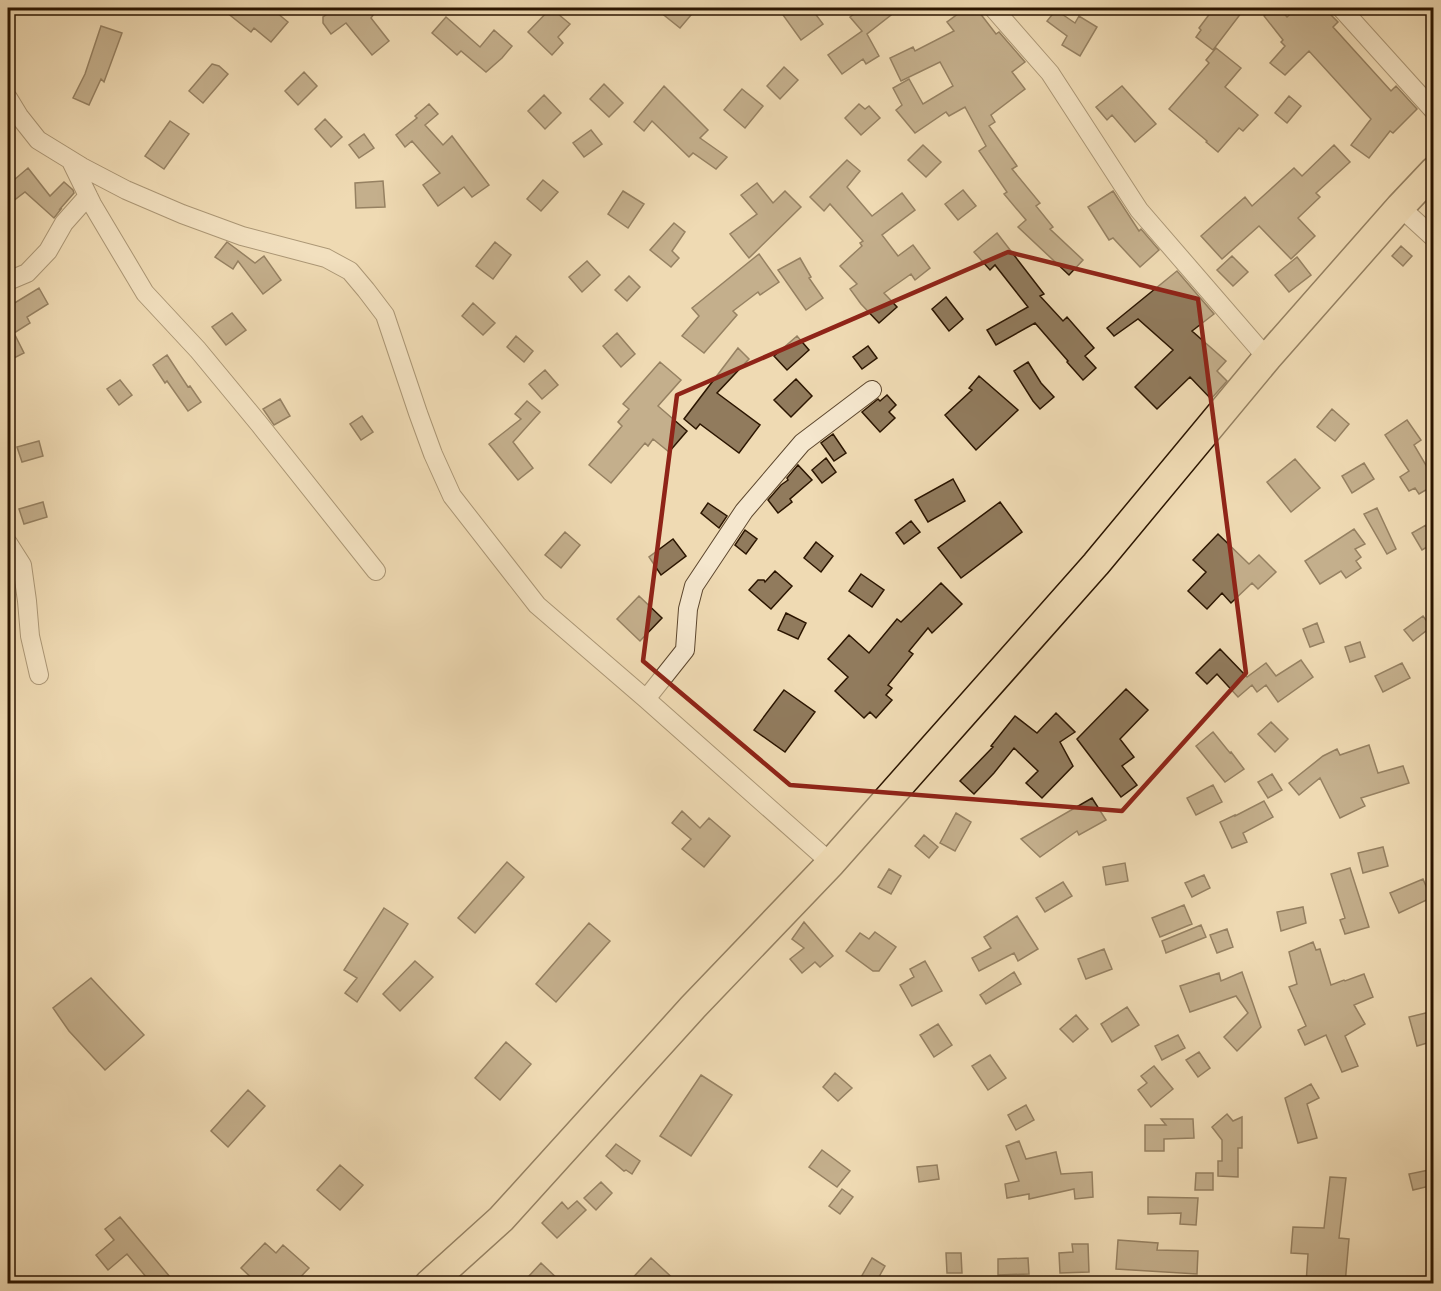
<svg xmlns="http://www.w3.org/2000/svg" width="1441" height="1291" viewBox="0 0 1441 1291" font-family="'Libre Caslon Text',serif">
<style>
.building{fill:#917b5d;stroke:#2b1500;stroke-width:1.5}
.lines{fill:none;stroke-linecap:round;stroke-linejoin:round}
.street-casing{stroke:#5c462d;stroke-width:20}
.primary-casing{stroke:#2b1500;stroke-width:31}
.street{stroke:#f5e7ce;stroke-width:18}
.primary{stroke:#efdab3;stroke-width:28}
.marked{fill:none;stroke:#8f2418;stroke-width:4.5;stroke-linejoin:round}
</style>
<rect width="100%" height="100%" fill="#efdab3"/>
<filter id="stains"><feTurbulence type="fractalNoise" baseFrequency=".00333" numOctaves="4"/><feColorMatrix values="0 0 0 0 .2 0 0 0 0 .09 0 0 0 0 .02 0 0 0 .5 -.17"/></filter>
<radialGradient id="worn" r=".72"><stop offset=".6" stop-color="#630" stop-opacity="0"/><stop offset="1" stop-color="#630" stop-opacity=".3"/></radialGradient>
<path class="building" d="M221 8H271L288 22 271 42 254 28 251 32Z
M334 8H378L371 18 389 41 372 55 346 23 331 34 323 23V17L335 9Z
M551 8 570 24 558 37 563 43 552 55 528 32Z
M655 8H697L680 28Z
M793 8H811L823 24 801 40 783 15Z
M862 8H900L867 34 879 56 866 64 863 59 842 74 828 55 862 31 850 17Z
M966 8H976L996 34 999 32 1025 62 1012 72 1025 89 991 115 995 122 989 126 1017 166 1012 169 1040 203 1036 206 1053 227 1050 229 1083 260 1069 275 1018 227 1026 220 1004 194 1007 192 979 151 986 146 965 107 949 116 946 112 915 133 896 110 902 105 893 88 909 79 923 104 953 86 940 62 901 81 890 58 913 47 915 51 954 31 947 22Z
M1214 8H1245L1213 50 1196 37 1201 30 1199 28Z
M1275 8H1279L1287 17 1297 8H1324L1338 22 1333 27 1391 91 1396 86 1417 109 1393 133 1390 131 1369 158 1351 145 1371 119 1309 51 1285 75 1270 63 1285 46 1281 42 1283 40 1264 16Z
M1056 10 1075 23 1079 16 1097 27 1080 56 1062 45 1067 36 1047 21Z
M446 17 480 47 494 30 512 46 502 58 486 72 461 51 457 55 432 33Z
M101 26 122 33 104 82 101 79 89 105 73 98 85 74Z
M1216 48 1241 68 1225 87 1258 115 1243 131 1239 128 1218 152 1206 142 1207 141 1169 109 1209 63 1206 60Z
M212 64 219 66 228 74 203 103 189 91Z
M784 67 798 80 780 99 767 86Z
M304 72 317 86 298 105 285 91Z
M604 84 623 103 609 117 590 99Z
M664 86 708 130 700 138 727 157 716 169 693 153 689 157 652 121 644 131 634 122Z
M1122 86 1156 124 1135 142 1112 115 1107 120 1096 107Z
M742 89 763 106 745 128 724 110Z
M544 95 561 113 545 129 528 111Z
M1289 96 1301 106 1287 123 1275 113Z
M429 104 438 114 425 125 443 145 452 136 489 185 472 197 464 187 438 206 423 185 440 173 412 141 405 147 396 135 417 118 415 116Z
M859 104 865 109 869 106 880 118 861 135 845 118Z
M325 119 342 137 331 147 315 129Z
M170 121 189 134 164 169 145 156Z
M591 130 602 144 584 157 573 143Z
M364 134 374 148 359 158 349 145Z
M923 145 941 162 926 177 908 160Z
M1334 145 1350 162 1316 193 1320 197 1298 218 1315 236 1291 259 1259 226 1222 259 1201 236 1245 197 1252 206 1294 168 1302 176Z
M847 160 860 171 847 187 872 216 902 193 915 210 882 235 898 256 913 245 930 268 915 280 911 274 884 293 897 307 879 323 861 304 850 289 857 284 840 266 862 246 860 243 863 241 830 204 824 211 810 197Z
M28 168 50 196 64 182 73 190 74 193 60 209H61L54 218 25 192 8 205V185Z
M543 180 558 192 541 211 527 199Z
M383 181 385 207 356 208 355 183Z
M757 183 773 203 785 191 801 207 749 258 730 234 757 214 741 195Z
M963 190 976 206 958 220 945 204Z
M623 191 644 204 628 228 608 214Z
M1113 191 1139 231 1141 229 1159 250 1140 267 1113 238 1109 240 1088 207Z
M674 223 685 232 672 251 679 258 671 267 650 250Z
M997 233 1044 294 1040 296 1063 321 1067 317 1094 348 1085 356 1096 368 1083 380 1067 362 1068 361 1035 323 996 345 987 330 1028 307 995 265 990 270 974 252Z
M227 242 255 263 264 256 281 280 263 294 238 261 233 269 215 257Z
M495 242 511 255 493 279 476 266Z
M1401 246 1412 256 1403 266 1392 256Z
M759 254 779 282 760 295 758 292 733 311 737 315 704 353 682 336 699 316 692 308Z
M1232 256 1248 272 1233 286 1217 270Z
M1297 257 1311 275 1289 292 1275 275Z
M800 258 811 277 809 278 823 298 806 310 778 270Z
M587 261 600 275 582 292 569 277Z
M1177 271 1214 314 1192 331 1226 361 1217 371 1227 381 1211 399 1190 377 1157 409 1135 387 1173 350 1138 319 1114 336 1107 328Z
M629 276 640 287 627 301 615 290Z
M39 288 48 304 27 317 30 323 14 333 24 353 8 361V307Z
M946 297 963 319 949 331 932 309Z
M473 303 495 323 483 335 462 316Z
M232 313 246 330 226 345 212 327Z
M617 333 635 354 621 367 603 346Z
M516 336 533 351 524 362 507 347Z
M797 336 809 350 787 370 774 356Z
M868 346 877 358 862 369 853 357Z
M738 348 749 359 717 393 760 425 739 453 700 424 696 429 684 419Z
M167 355 188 387 190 386 201 402 188 411 167 381 165 383 153 365Z
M660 362 681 380 658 406 687 431 669 452 653 439 648 446 645 443 611 483 589 465 622 426 618 422 629 409 623 404Z
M1028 362 1041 383 1054 397 1040 409 1033 401 1014 371Z
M545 370 558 385 542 399 529 384Z
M979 376 1018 410 976 450 945 415 972 390 969 388Z
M796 379 812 396 791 417 774 400Z
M120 380 132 395 119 405 107 389Z
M887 395 896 405 889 412 895 418 880 432 862 412 878 399 880 401Z
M280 399 290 416 274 425 263 409Z
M527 401 540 412 513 442 533 468 518 480 489 444 521 419 515 414Z
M1332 409 1349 424 1335 441 1317 427Z
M362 416 373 432 361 440 350 424Z
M1407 420 1421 440 1414 445 1433 477 1427 481 1431 487 1419 494 1415 488 1409 491 1400 477 1409 471 1385 435Z
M833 434 846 453 834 461 821 443Z
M39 441 43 456 22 462 17 447Z
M826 458 836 472 822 483 812 470Z
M1295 459 1320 488 1291 512 1267 482Z
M1364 463 1374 479 1352 493 1342 476Z
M798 465 812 480 790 499 792 502 778 513 768 500 781 485 788 480 787 478Z
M953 479 965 501 928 522 915 500Z
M43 502 47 517 24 524 19 509Z
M1000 502 1022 532 961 578 938 548Z
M708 503 727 516 719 528 701 513Z
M1377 508 1396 549 1387 554 1364 514Z
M911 521 920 532 904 544 896 533Z
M1426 525 1434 538V543L1422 550 1412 533Z
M1354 529 1365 544 1355 549 1361 557 1356 561 1361 568 1346 578 1341 571 1320 584 1305 561Z
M745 530 757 539 746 554 735 545Z
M565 532 580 545 561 568 545 555Z
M1218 534 1249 564 1259 555 1276 572 1258 589 1252 583 1231 603 1222 593 1207 609 1188 591 1206 572 1193 560Z
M673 539 686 556 661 575 649 557Z
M816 542 833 556 821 572 804 558Z
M775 571 792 586 771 609 749 590 758 580H764L765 582Z
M861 574 884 590 872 607 849 591Z
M941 583 962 604 932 633 928 628 909 651 913 654 888 685 892 688 886 695 892 700 876 718 870 712 864 718 835 691 848 677 828 659 849 635 869 653 897 619 901 622Z
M639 596 662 618 640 641 617 619Z
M786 613 806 623 798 639 778 630Z
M1423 616 1431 627 1413 641 1404 630Z
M1317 623 1324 642 1310 647 1303 629Z
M1360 642 1365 657 1350 662 1345 647Z
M1220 649 1247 677 1266 663 1276 676 1301 660 1313 677 1278 702 1266 685 1257 692 1252 685 1238 697 1217 674 1207 684 1196 673Z
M1402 663 1410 678 1383 692 1375 676Z
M1126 689 1148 710 1120 739 1134 757 1122 766 1137 785 1121 797 1077 739Z
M784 690 815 712 785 752 754 730Z
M1056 713 1075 732 1060 742 1073 766 1042 798 1026 783 1038 771 1014 748 994 773 974 794 960 781 993 747 991 746 1015 716 1037 733Z
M1271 722 1288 739 1275 752 1258 734Z
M1213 732 1230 753 1231 752 1244 769 1225 782 1196 746Z
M1369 745 1378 773 1403 766 1409 783 1361 798 1365 806 1340 818 1320 778 1299 795 1289 783 1323 756 1337 749 1340 755Z
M1272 774 1282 790 1268 798 1258 782Z
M1213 785 1222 802 1196 815 1187 798Z
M1092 798 1106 820 1079 835 1077 831 1040 857 1021 839Z
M1264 801 1273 817 1243 833 1247 842 1232 848 1220 822 1235 815V816Z
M682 811 700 828 709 818 730 836 704 867 682 849 691 839 672 823Z
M956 813 971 822 955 851 940 843Z
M924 835 938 847 929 858 915 846Z
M1383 847 1388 866 1363 873 1358 853Z
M507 862 524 877 475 933 458 918Z
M1125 863 1128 881 1106 885 1103 867Z
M1350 868 1369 927 1345 934 1340 920 1345 918 1331 874Z
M889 869 901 876 891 894 878 887Z
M1204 875 1210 888 1192 897 1185 883Z
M1423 879 1431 898 1399 913 1390 893Z
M1063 882 1072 896 1045 912 1036 898Z
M1184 905 1192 924 1160 937 1152 918Z
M1303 907 1306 923 1281 931 1277 912Z
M384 908 408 924 357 1002 345 993 357 978 344 970Z
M1017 916 1038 949 1018 961 1014 953 979 971 972 958 991 948 984 937Z
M804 922 833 956 820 967 815 962 802 973 790 959 804 948 792 939Z
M589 923 610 941 556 1002 536 984Z
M1201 925 1206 937 1166 953 1162 941Z
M1227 929 1233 947 1217 953 1210 935Z
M875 932 896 947 879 971H873L846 951 860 933 869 939Z
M1313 942 1316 950 1320 949 1331 985 1344 980 1345 981 1364 974 1373 997 1354 1005 1365 1024 1345 1036 1358 1066 1342 1072 1326 1035 1305 1045 1298 1030 1306 1026 1289 987 1297 984 1289 952Z
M1104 949 1112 969 1086 979 1078 959Z
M415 961 433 977 400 1011 383 994Z
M925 961 942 991 912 1006 900 985 914 977 910 969Z
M1014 972 1021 984 986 1004 980 995Z
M1242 972 1261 1027 1237 1051 1224 1037 1248 1013 1236 996 1190 1012 1180 986 1219 973 1221 981Z
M91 978 144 1035 105 1070 69 1031 53 1008Z
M1127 1007 1139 1025 1112 1042 1101 1024Z
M1434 1011V1041L1417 1046 1409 1017Z
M1076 1015 1088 1029 1073 1042 1060 1029Z
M938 1024 952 1045 934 1057 920 1035Z
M1178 1035 1185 1048 1162 1060 1155 1046Z
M506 1042 531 1064 500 1100 475 1078Z
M1199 1052 1210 1068 1198 1077 1186 1060Z
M990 1055 1006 1078 988 1090 972 1066Z
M1154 1066 1173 1089 1151 1107 1138 1090 1147 1083 1141 1076Z
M835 1073 852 1088 838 1101 823 1087Z
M701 1075 732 1095 691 1156 660 1136Z
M1311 1084 1319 1098 1307 1104 1317 1138 1298 1143 1285 1098Z
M248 1090 265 1106 228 1147 211 1131Z
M1026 1105 1034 1120 1016 1130 1008 1115Z
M1227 1114 1233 1121 1242 1117V1148H1238V1177L1218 1176V1161H1222V1140L1212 1127Z
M1161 1119H1193L1194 1138 1164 1139V1151H1145V1125H1166Z
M1019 1141 1026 1159 1056 1152 1061 1174 1092 1172 1093 1197 1075 1199 1074 1189 1029 1199V1194L1007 1198 1005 1184 1019 1181 1006 1146Z
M616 1144 640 1161 632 1174 626 1170 624 1171 606 1156Z
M822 1150 850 1171 837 1187 809 1167Z
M340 1165 363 1185 340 1210 317 1190Z
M937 1165 939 1179 919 1182 917 1167Z
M1434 1169V1185L1413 1190 1409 1174Z
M1196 1173H1213V1190H1195Z
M1330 1177 1346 1178 1339 1238 1349 1239 1345 1284H1306L1308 1254 1291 1253 1293 1227 1324 1228Z
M601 1182 612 1193 596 1210 584 1198Z
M842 1189 853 1197 840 1214 829 1206Z
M1148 1197 1198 1198 1196 1225 1180 1224 1181 1213 1148 1214Z
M577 1201 586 1210 557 1238 542 1223 562 1202 568 1209Z
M120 1217 170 1277 162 1284H152L127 1254 108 1270 96 1255 114 1240 105 1229Z
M1118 1240 1158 1243 1157 1250 1198 1251 1197 1274 1116 1269Z
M265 1243 276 1253 283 1245 309 1268 294 1284H258L241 1268Z
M1072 1244H1088L1089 1272 1060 1273 1059 1253 1073 1252Z
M946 1253H961L962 1273H947Z
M651 1258 679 1284H627Z
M872 1258 885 1266 875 1284H868L860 1279Z
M1028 1258 1029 1274 998 1275V1259Z
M541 1263 563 1284H536L529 1276Z"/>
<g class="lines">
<defs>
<path id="street" d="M993 8 1050 73 1139 210 1267 358
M1341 8 1434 111
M8 98 19 116 38 140 82 167 126 190 182 214 242 236 326 258 350 271 366 290 385 315 418 413 433 454 452 496 537 605 646 699 831 863
M71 161 92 204 145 293 198 350 260 425 376 571
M1400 207 1434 238
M8 281 27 273 48 251 64 223 88 196
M8 543 22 565 27 601 30 636 39 675
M646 699 685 650 688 609 694 586 744 511 802 443 872 390"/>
<path id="primary" d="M429 1284 501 1219 693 1007 831 863 1096 564 1267 358 1400 207 1434 171"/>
</defs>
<use href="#street" class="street-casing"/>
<use href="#primary" class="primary-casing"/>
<use href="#street" class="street"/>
<use href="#primary" class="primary"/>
</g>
<path d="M0 0H1441V1291H0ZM1008 252 1198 299 1246 673 1122 811 790 785 643 661 677 395Z" fill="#efdab3" fill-opacity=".55" fill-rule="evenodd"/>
<path class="marked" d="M1008 252 1198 299 1246 673 1122 811 790 785 643 661 677 395Z"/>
<rect width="1441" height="1291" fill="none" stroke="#efdab3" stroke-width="30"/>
<rect x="9" y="9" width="1423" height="1273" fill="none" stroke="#2b1500" stroke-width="3"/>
<rect x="15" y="15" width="1411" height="1261" fill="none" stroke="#2b1500" stroke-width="1.5"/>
<rect width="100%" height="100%" filter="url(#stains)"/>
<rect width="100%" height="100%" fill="url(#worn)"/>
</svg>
